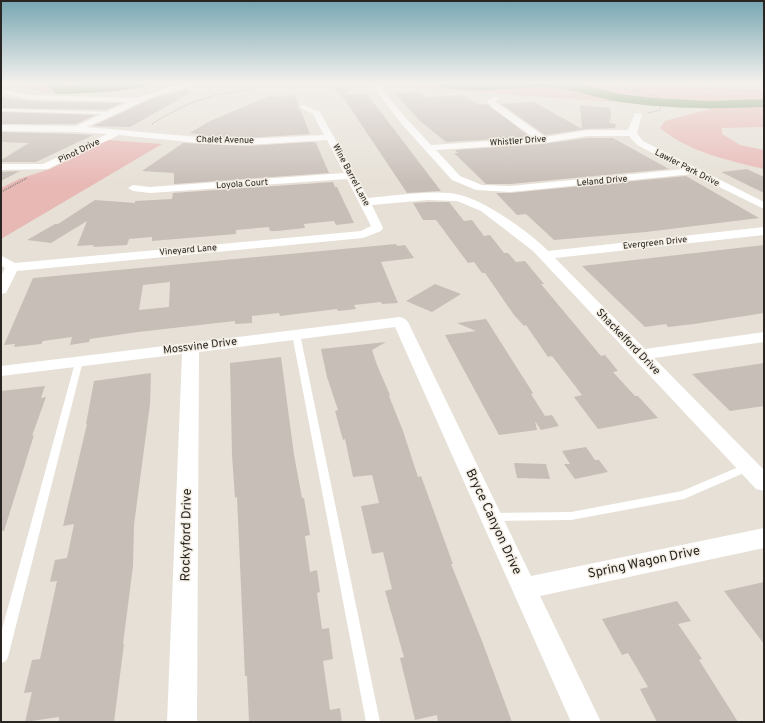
<svg xmlns="http://www.w3.org/2000/svg" width="765" height="723" viewBox="0 0 765 723" font-family="Overpass,sans-serif">
<style>
.green{fill:#e8b8b5}
.lines{fill:none;stroke-linecap:round;stroke-linejoin:round}
.river{fill:#6f9260;fill-rule:evenodd}
.building{fill:#c8beb8;fill-rule:evenodd}
.path-far1{stroke:#8a857f;stroke-width:1;stroke-dasharray:1 1;stroke-linecap:butt}
.path{stroke:#8a857f;stroke-width:1.5;stroke-dasharray:1 1;stroke-linecap:butt}
.lane{fill:#fff;fill-rule:evenodd}
.street{fill:#fff;fill-rule:evenodd}
.labels{text-anchor:middle;dominant-baseline:central;stroke-width:3;stroke-linejoin:round;paint-order:stroke}
.far-street-label{font-size:9px;fill:#282522;stroke:#f3ede3}
.street-label{font-size:11px;fill:#282522;stroke:#f3ede3}
.near-street-label{font-size:13px;fill:#282522;stroke:#f3ede3}
</style>
<rect width="100%" height="100%" fill="#e6e0d6"/>
<path class="green" d="M11 82H173C136 88 80 98 43 92 32 91 21 86 11 82Z
M390 82H678L691 86 764 89V127L722 128V134L740 145 764 150V169C727 160 689 152 660 128L665 121 710 109 410 87Z
M107 140 162 144 1 239V188L19 179 50 169Z"/>
<g class="lines">
<path class="river" d="M43 82H57L62 86 153 82C145 92 76 93 60 94L56 93Z
M434 82H572L619 94 655 98 709 101 764 99V107C716 109 669 109 621 102 593 98 568 86 538 87 518 87 447 97 434 82Z"/>
</g>
<path class="building" d="M330 82H357L344 95 367 94 441 191 407 193 343 97 342 98Z
M188 89 190 93 130 127 93 126 153 98Z
M420 92 425 97 463 95 479 105 488 104 530 137 446 142 420 121 394 93Z
M271 95 275 97 295 95 299 105 298 108 300 109 310 134 246 138 209 136 190 133 208 122Z
M1 96 13 99 45 102 122 103 106 110 1 108Z
M534 102 582 129 580 105 610 108 611 115 609 123 616 124 615 128 587 129 545 135 501 104Z
M1 112 96 115 76 124H1Z
M1 132 76 134 93 135 36 162H1V160L29 143 1 142Z
M587 138H613L669 169 510 184H486L454 153H458L455 150 543 144Z
M313 142 316 143 329 173 174 184V173L142 171 183 143 246 146Z
M747 169 764 177V193L721 172Z
M1 171V172L20 171 1 181Z
M686 176 759 218 646 232 554 240 526 214 517 215 496 193H510Z
M333 182 335 187H337L354 223 336 225 334 221 304 224 305 228 277 231H270L269 227 236 230V234L152 241V237L129 239 127 245 93 247 94 245 77 246 87 221 51 243 27 240 55 224H58L95 200 135 203V201L172 199 173 193Z
M428 202H449L464 221 472 220 484 236 490 235 504 253H508L516 262 525 261 544 284H541L601 356 605 355 618 371 613 372 635 396H638L658 418 598 429 574 397 582 395 552 356 548 357 526 325 524 326 514 315 485 273H482L474 262 468 263 436 220H423L413 203Z
M396 244 397 246 405 245 414 258 381 262 398 303 382 304 381 302 354 305 356 309 338 311 337 309 280 316 279 313 252 316V323L235 324V321L138 332 90 339 89 342 70 345 72 337 43 341 41 344 14 347 15 344 4 345 33 278ZM170 282 169 307 139 310 143 285Z
M764 245V313L694 324 668 327 666 324 645 327 582 266Z
M435 284 461 294 432 312 406 301Z
M486 319 533 393 531 394 545 416 552 415 559 426 541 430 535 421 537 430 499 435 445 335 476 331 457 323Z
M386 342 372 350 377 365 390 395 389 396 403 431 418 477 421 476 453 564H451L482 641 512 722H438L437 715 415 720 400 658 404 657 385 591 392 589 383 552 372 554 361 506 379 503 372 475 353 477 345 439 343 440 335 411 338 410 327 377 321 349Z
M281 357 294 455 302 498H304L310 535 305 536 310 572 317 570 320 592 317 593 322 629 329 628 333 659 323 661 330 710 340 708 342 722H249L247 676H245L237 497 235 498 232 455 230 363Z
M764 363V406L730 411 692 374Z
M151 373 150 404 134 525 133 566 123 644H124L114 722H59V717L25 722 32 692 24 693 32 660 40 659 57 581 50 582 55 560 67 558 74 524 63 526 87 424H86L94 381Z
M45 386 41 398 46 397 32 436 34 435 4 531H1V391Z
M586 447 595 460H599L608 472 575 479 564 464H570L562 451Z
M514 463 546 464 550 479 517 478Z
M764 582V644L724 591Z
M677 601 691 621 678 624 702 659 699 660 738 722H657L640 689 648 687 628 653 622 655 602 619Z"/>
<g class="lines">
<path class="path-far1" d="M597 82 657 96 661 104 660 110 648 113
M664 82 697 88 764 92
M152 124C174 110 195 100 221 94 234 91 248 92 260 85L259 82"/>
<path class="path" d="M1 192 27 178"/>
<path class="lane" d="M1 109 110 112 112 113 110 114 1 111Z
M293 332H296L300 334 380 722H366L292 334Z
M76 359H82L83 361 8 657 6 661 1 663V633Z
M748 463 751 464 753 467 751 470 684 499 571 520 491 521 487 520 486 517 487 514 491 513 571 512 682 491Z"/>
<path class="street" d="M204 82 155 96 87 127 209 138 246 139 324 135 313 114 299 107 303 105 320 112 368 198C393 196 437 189 460 195 486 201 529 232 548 251L764 227V235L555 258 645 349 764 332V342L654 358 764 470V491L756 489 533 251 481 211 457 201 428 200 372 205 383 228 381 231 363 238 17 271 6 293 1 294V276L5 268 1 265 2 256 15 263 361 231 371 226 347 179 150 193 133 191 128 188 133 185 150 187 344 173 327 140 246 145 209 144 119 135 48 169 1 170V164H43L107 134 76 132 1 131V125L76 126 128 102 30 99 1 93V89L30 95 137 98 184 83Z
M375 86H379L405 117 431 145 534 138 491 107 487 101 495 96 499 98 495 101 497 103 545 137 587 130H628L635 113H641L642 115 637 133 643 141 764 202V209L693 174 510 192 476 190 452 180 399 121 375 88ZM587 136H629L637 145 684 169 510 186 482 185 460 176 436 150 543 143Z
M400 317 405 319 408 322 531 576 764 528V548L540 596 601 722H571L395 327 199 352 197 722H167L182 354 1 376V366Z"/>
</g>
<linearGradient id="sky" x2="0" y2="1"><stop stop-color="#77a6b2"/><stop offset="0.45" stop-color="#f4f1ed"/><stop offset="1" stop-color="#f4f1ed" stop-opacity="0"/></linearGradient>
<rect width="765" height="184" fill="url(#sky)"/>
<g class="labels">
<g class="far-street-label">
<text transform="translate(225 140) rotate(1)">Chalet Avenue</text>
<text transform="translate(518 141) rotate(-4)">Whistler Drive</text>
<text transform="translate(79 151) rotate(-26)">Pinot Drive</text>
<text transform="translate(687 168) rotate(27)">Lawler Park Drive</text>
<text transform="translate(351 175) rotate(62)">Wine Barrel Lane</text>
<text transform="translate(602 181) rotate(-5)">Leland Drive</text>
<text transform="translate(242 184) rotate(-4)">Loyola Court</text>
<text transform="translate(655 243) rotate(-6)">Evergreen Drive</text>
<text transform="translate(188 250) rotate(-5)">Vineyard Lane</text>
</g>
<g class="street-label">
<text transform="translate(628 342) rotate(46)">Shackelford Drive</text>
<text transform="translate(200 346) rotate(-7)">Mossvine Drive</text>
</g>
<g class="near-street-label">
<text transform="translate(493 522) rotate(65)">Bryce Canyon Drive</text>
<text transform="translate(187 535) rotate(-89)">Rockyford Drive</text>
<text transform="translate(644 563) rotate(-12)">Spring Wagon Drive</text>
</g>
</g>
<rect width="765" height="723" fill="none" stroke="#282522" stroke-width="4"/>
</svg>
